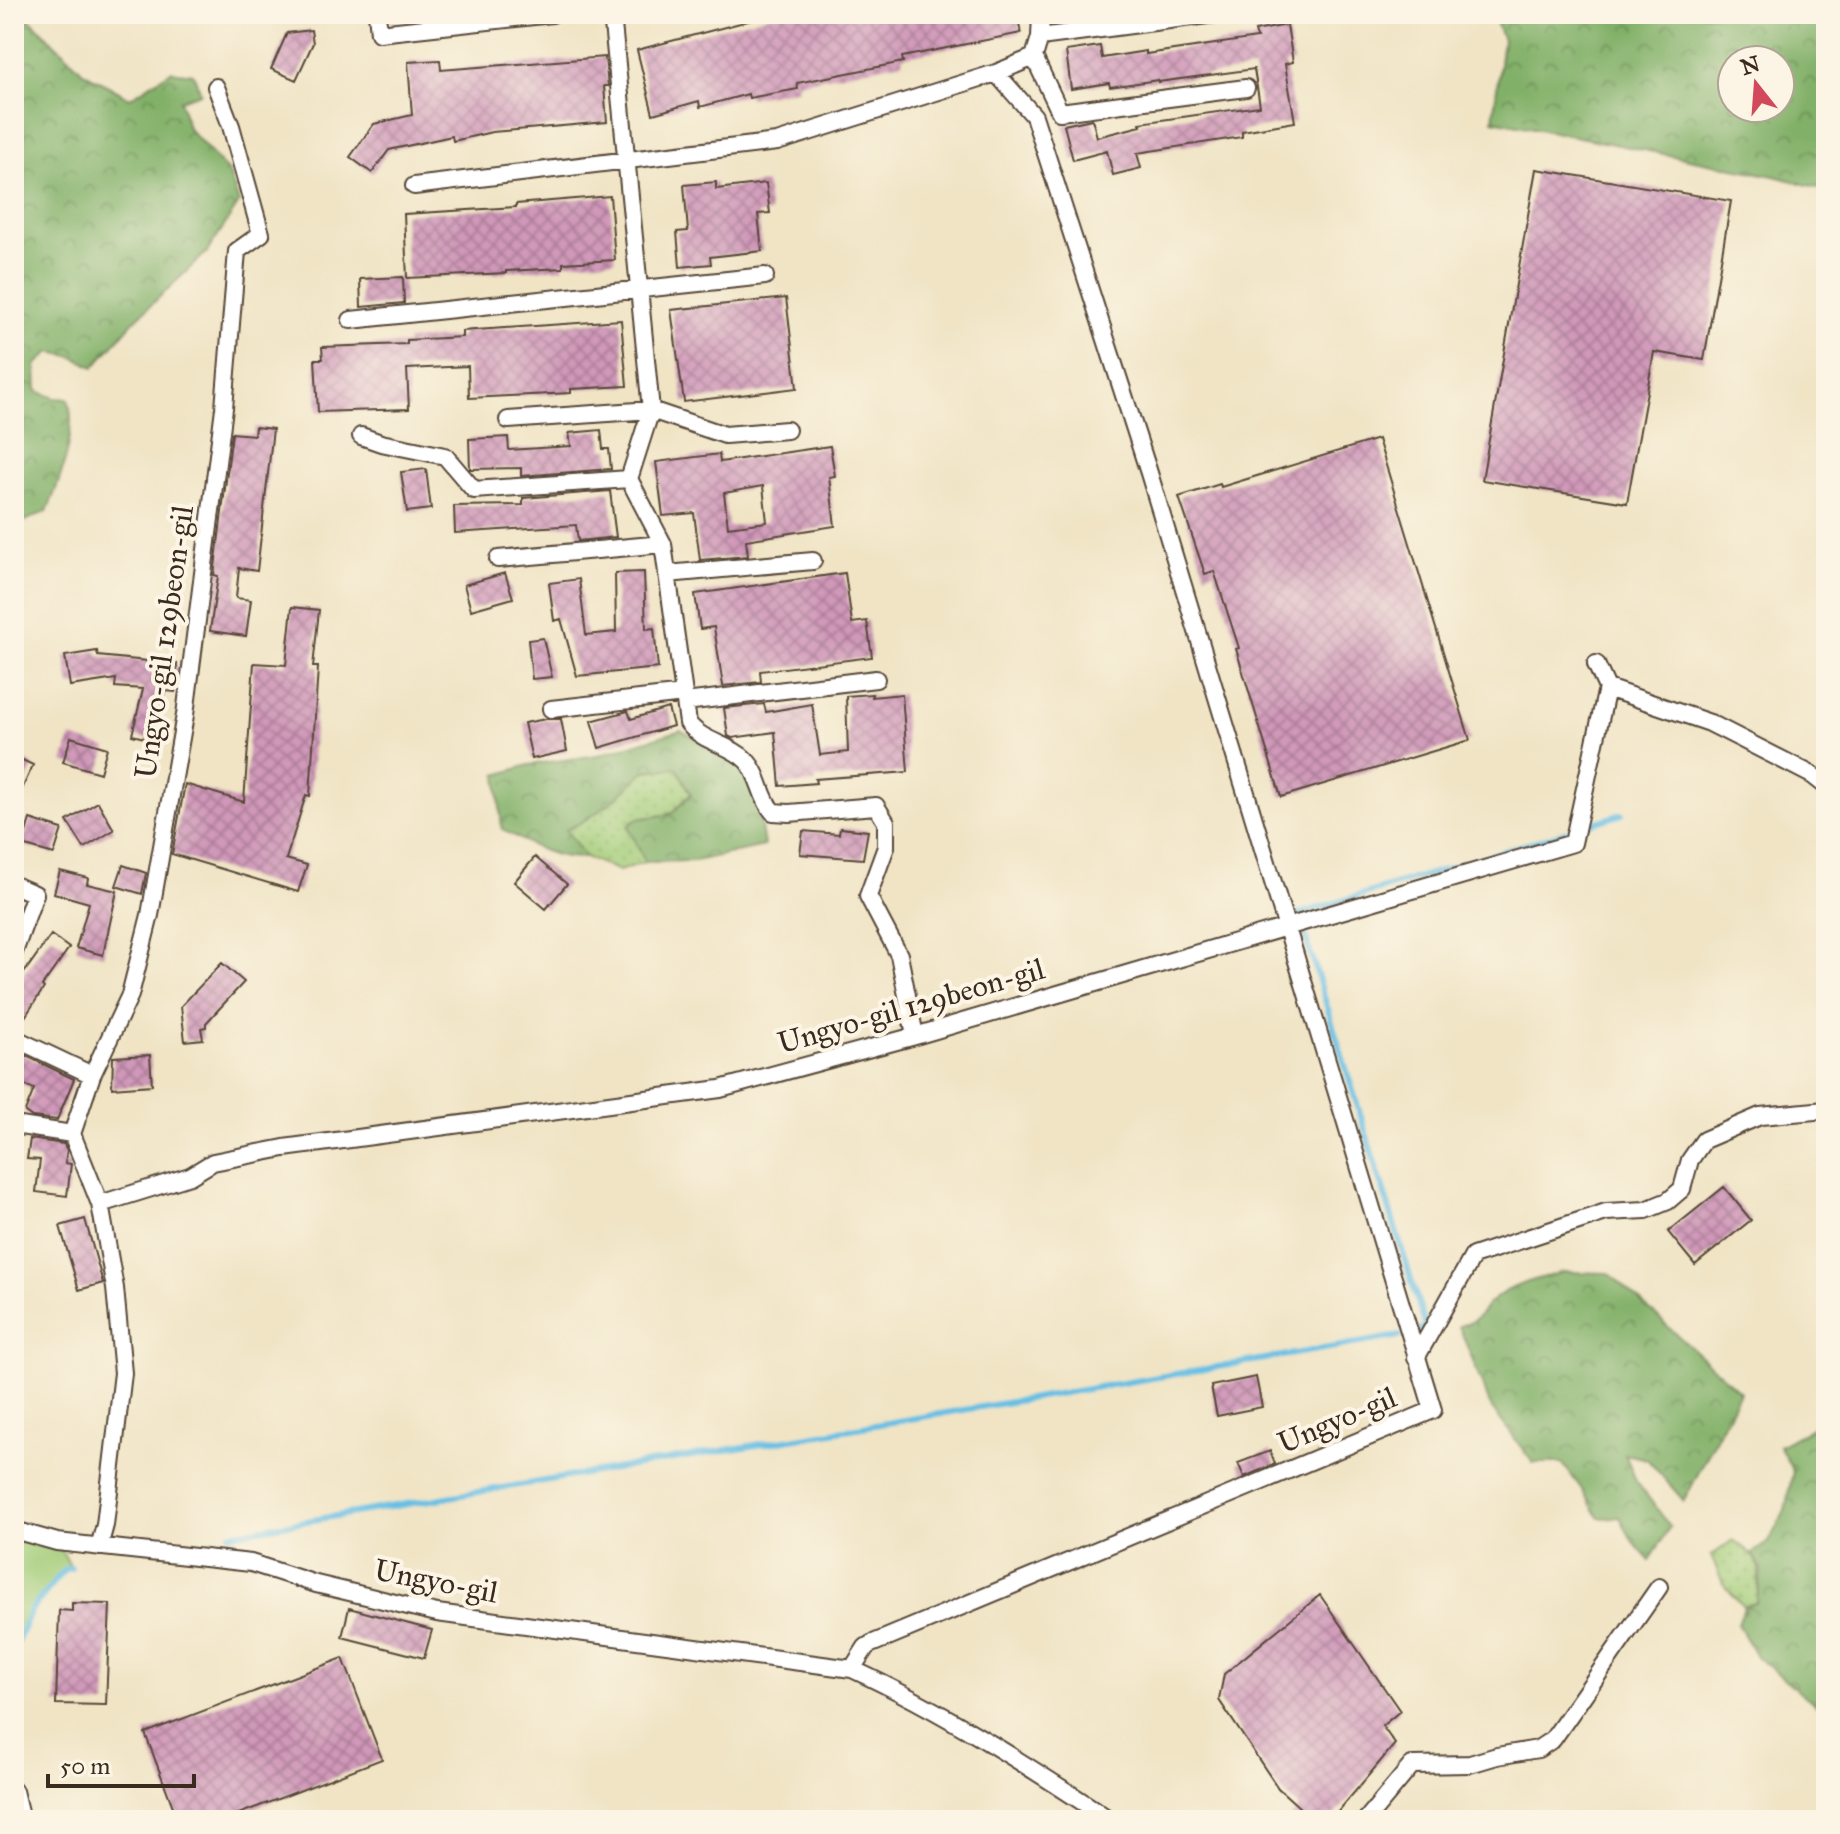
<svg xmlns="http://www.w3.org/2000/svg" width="1840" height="1834" viewBox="0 0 1840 1834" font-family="'IM FELL Great Primer',serif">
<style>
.grass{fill:url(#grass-dots);stroke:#6e7b4b;stroke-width:2}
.forest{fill:url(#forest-crowns);stroke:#5e6d43;stroke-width:2;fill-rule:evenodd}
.park{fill:#a2cc78;stroke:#6e7b4b;stroke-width:2}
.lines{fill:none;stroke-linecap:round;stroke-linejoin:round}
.stream{stroke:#67bfe4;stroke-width:6}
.building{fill:url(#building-cross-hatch);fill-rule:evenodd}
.street-casing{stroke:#564637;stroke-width:20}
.street{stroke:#fff;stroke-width:16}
.labels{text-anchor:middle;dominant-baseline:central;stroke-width:8;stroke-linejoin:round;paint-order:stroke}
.street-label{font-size:30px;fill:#3b2a1e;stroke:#fcf5e5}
</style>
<defs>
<pattern id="grass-dots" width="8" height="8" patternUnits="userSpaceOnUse" patternTransform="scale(2)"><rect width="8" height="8" fill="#a2cc78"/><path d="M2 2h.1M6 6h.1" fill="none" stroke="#8caf67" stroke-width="1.8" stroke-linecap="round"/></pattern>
<pattern id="forest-crowns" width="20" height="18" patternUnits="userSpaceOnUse" patternTransform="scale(2)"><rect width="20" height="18" fill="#81b068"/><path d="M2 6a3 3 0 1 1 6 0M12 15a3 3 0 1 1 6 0" fill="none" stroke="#6b8f55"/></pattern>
<pattern id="building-cross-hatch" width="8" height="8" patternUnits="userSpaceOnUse" patternTransform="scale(2)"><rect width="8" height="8" fill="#d098b9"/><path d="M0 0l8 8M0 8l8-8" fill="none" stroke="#aa7c96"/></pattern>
</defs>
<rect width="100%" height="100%" fill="#fcf5e5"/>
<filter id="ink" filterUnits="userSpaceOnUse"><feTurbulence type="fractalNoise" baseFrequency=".0125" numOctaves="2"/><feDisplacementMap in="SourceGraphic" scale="16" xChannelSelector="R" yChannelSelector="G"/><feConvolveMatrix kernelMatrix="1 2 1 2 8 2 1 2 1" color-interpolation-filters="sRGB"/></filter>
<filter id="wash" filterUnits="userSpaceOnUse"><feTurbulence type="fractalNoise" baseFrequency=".006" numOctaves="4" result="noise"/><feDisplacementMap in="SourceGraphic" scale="32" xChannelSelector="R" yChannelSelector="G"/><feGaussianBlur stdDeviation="1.8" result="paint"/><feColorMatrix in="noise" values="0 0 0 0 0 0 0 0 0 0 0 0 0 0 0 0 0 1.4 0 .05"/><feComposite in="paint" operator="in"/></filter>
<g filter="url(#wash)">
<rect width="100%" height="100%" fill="#f0e4c5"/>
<path class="grass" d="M678 768 691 794 671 814 636 819 628 826 645 862 619 871 585 857 566 830C597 815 620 796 644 771Z
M1733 1540C1765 1562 1759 1566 1757 1602L1744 1607 1724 1585 1711 1556Z"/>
<path class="forest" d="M1493 14H1826V190L1774 176 1493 120 1503 40ZM1732 60H1780V108H1732Z
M14 17 31 20 83 72 130 98 171 71 193 74 201 93 180 100 188 128 229 173 239 203 207 252 134 321 94 367 71 356 50 352 36 365 37 391 55 398 68 399C78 431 60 482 47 511L14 526Z
M681 730 734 763 756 793 764 846 695 861 645 862 628 826 636 819 671 814 691 794 677 768 644 771C620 796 598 815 566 830L585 857C555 861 527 843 502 829L497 775 529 765 598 755Z
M1564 1272 1609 1273 1740 1392 1684 1501 1647 1459 1625 1454 1636 1481 1670 1526 1650 1561 1633 1542 1620 1517 1599 1518 1581 1488 1562 1463H1533L1491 1407 1459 1326C1485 1319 1476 1314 1493 1300 1514 1283 1539 1279 1564 1272Z
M1826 1420V1713L1756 1656 1738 1624 1744 1607 1757 1602 1761 1570 1752 1553 1769 1542 1785 1510 1793 1471 1779 1446Z"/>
<path class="park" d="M14 1530 57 1542 71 1568 65 1569 32 1610 14 1649Z"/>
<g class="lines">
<path class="stream" d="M1587 825 1622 814
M1300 918 1299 914 1566 832
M1305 935 1426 1328 1419 1330
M230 1534 1400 1336
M14 1649 31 1610 65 1569 71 1568"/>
</g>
<g id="blocks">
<path class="building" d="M775 14H1017L1021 33 902 57 903 62 797 83 798 89 749 98 748 94 700 107 699 101 653 114 637 50Z
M1287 25 1293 62 1285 64 1295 122 1242 131V137L1137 153 1141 168 1113 175 1107 151 1073 160 1064 125 1092 119 1097 137 1141 126 1140 123 1260 106 1254 69 1158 82V80L1110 87 1109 83 1071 89 1066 51 1100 46 1102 58 1146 51V54L1257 38 1255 31Z
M311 30 313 43 296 80 271 69 287 33Z
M605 57 608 86H604L607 122 492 132 453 141 452 136 389 150 372 173 350 157 374 124 412 115 408 62 440 60 441 70Z
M1536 169 1731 201 1704 360 1654 352 1627 503 1482 480Z
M716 182V189L766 183 770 213 758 214 762 251 710 257 711 264 680 267 677 232 688 231 684 185Z
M610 196 615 260 563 263V268L506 271V273L407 278 404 214 516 207V204Z
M403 277 404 303 361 307 360 279Z
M786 298 797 388 684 402 671 310Z
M621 320 627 386 571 389V393L469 398 468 366 407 369 409 409 318 412 315 359H323L322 347 407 344V340L462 337V331Z
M255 427 273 429 257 571 239 568 236 598 251 600 246 636 210 631 218 576 214 575 232 433 254 435Z
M601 430 603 449H609L611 469 521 476V468L470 469 469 439 508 437 509 450 571 446 569 433Z
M1378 439 1470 740 1281 797 1236 649 1239 648 1214 571 1205 574 1179 497 1220 484 1221 487Z
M830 446 835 476 829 477 835 526 746 540 748 556 700 560 694 513 663 516 656 462 719 454 720 462ZM763 486 767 522 728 527 724 493Z
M426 469 431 509 407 512 401 472Z
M610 491 616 537 578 541 576 525 455 533 454 506 523 505V498Z
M644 572 646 629 654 628 658 668 577 676 561 619 554 621 549 583 579 579 586 635 616 632 615 573Z
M505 573 513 598 471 610 464 585Z
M845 573 852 623 867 621 872 657 760 671 761 682 723 686 714 627 700 629 695 594Z
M292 607 319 610 313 667H318L310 796 306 795 286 859 307 865 298 892 172 854 185 784 244 802 254 663 286 665Z
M543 638 552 677 532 679 528 640Z
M97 651 98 656 177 664 175 692 165 691 153 740 132 735 143 689 115 687 116 679 70 686 65 656Z
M872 694V697L902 694 908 772 815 779 816 783 780 786 775 732 732 738 728 736 724 708 764 704 766 712 812 704 820 755 848 752 846 696Z
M668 708 673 726 599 748 591 721 628 711 631 719Z
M546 719H561L567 751 532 759 524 723Z
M71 737 107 748 100 773 63 762Z
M14 756 33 765 14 807Z
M98 802 114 830 84 848 67 821Z
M30 819 62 829 54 854 22 845Z
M840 828 868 831 863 859 800 854 803 831 839 834Z
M535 857 567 884 546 909 514 882Z
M123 865 146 873 142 894 116 886Z
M60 871 88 878 87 884 117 891 103 955 76 948 89 903 54 893Z
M51 935 69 948 42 986 44 988 25 1017 14 1010V987Z
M222 963 244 982 206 1023V1027L201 1028 203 1039 185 1041 181 1006Z
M14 1050 74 1079 57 1120 32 1117 25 1112 34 1089 14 1081Z
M150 1055 152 1085 112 1088 113 1057Z
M30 1139 64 1144 67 1150 65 1163 71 1164 67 1196 36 1192 40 1160 27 1159Z
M1724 1187 1751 1220 1695 1265 1668 1232Z
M85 1219 103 1283 79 1290 60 1226Z
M1256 1377 1262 1407 1217 1416 1211 1386Z
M1270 1451 1275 1464 1244 1477 1238 1463Z
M1320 1595 1400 1711 1382 1726 1395 1744 1331 1820H1289L1299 1807 1278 1788 1219 1700 1224 1674Z
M72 1603 110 1604 106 1705 56 1704 59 1610 72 1611Z
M349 1608 432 1630 424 1658 342 1637Z
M343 1658 382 1759 223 1820H178L145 1733Z"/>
</g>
</g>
<g filter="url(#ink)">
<use href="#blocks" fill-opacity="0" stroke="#564637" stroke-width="2"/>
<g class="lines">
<defs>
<path id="street" d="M377 14 379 33 552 14
M612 14 651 410 629 479 663 544 688 723C703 743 731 744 747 761 760 775 760 797 773 812L789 813 876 806 886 822V847L868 896 899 955 915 1036
M1040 37 1215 14
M1034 57 1060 112 1246 88
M414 186 777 142 996 73 1034 57 1040 37 1041 14
M351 320 765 276
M508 420 651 410 725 435 787 430
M361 436 381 443 445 456 474 490 629 479
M498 559 663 544
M667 574 813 561
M1607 688 1710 723 1812 775 1826 786
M685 702 876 679
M551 709 684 694
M14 885 35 894 14 952
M14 1038 92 1075
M14 1125 72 1134
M100 1204 190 1176 213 1162 284 1148 720 1089 915 1036 1573 843 1607 688 1596 664
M1416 1358 1473 1256 1606 1212 1646 1210 1668 1201 1682 1189 1690 1160 1704 1140 1760 1116 1826 1110
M14 1530 57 1542 251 1563 316 1584 437 1613 852 1669C943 1711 1027 1765 1110 1820
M99 1547 105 1525 123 1373 115 1288 100 1204 72 1134 92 1075 130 995 150 915 185 715 224 408 237 251 261 234 231 126 216 87
M852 1669 866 1647 871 1644 1433 1410 1149 473 1034 116 996 73
M14 1791 21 1820
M1366 1820 1412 1765 1470 1764 1497 1756 1538 1749 1553 1739 1659 1587"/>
</defs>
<use href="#street" class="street-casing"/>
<use href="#street" class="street"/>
</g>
</g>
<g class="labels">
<g class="street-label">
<text transform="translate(164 642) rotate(-82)">Ungyo-gil 129beon-gil</text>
<text transform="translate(911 1006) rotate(-16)">Ungyo-gil 129beon-gil</text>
<text transform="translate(1337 1420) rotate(-23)">Ungyo-gil</text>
<text transform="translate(436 1581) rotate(11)">Ungyo-gil</text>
</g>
</g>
<rect width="1840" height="1834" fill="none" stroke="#fcf5e5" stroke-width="48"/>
<g transform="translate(1756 84) rotate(343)"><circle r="38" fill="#fcf5e5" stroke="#afa495" stroke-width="2"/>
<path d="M0-6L14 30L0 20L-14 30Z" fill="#d1495b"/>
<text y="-12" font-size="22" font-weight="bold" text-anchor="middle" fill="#3b2a1e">N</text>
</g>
<path d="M48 1774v12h146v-12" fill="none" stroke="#3b2a1e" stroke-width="4"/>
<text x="60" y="1774" font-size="24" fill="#3b2a1e" stroke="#fcf5e5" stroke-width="6" paint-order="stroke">50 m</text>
</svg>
